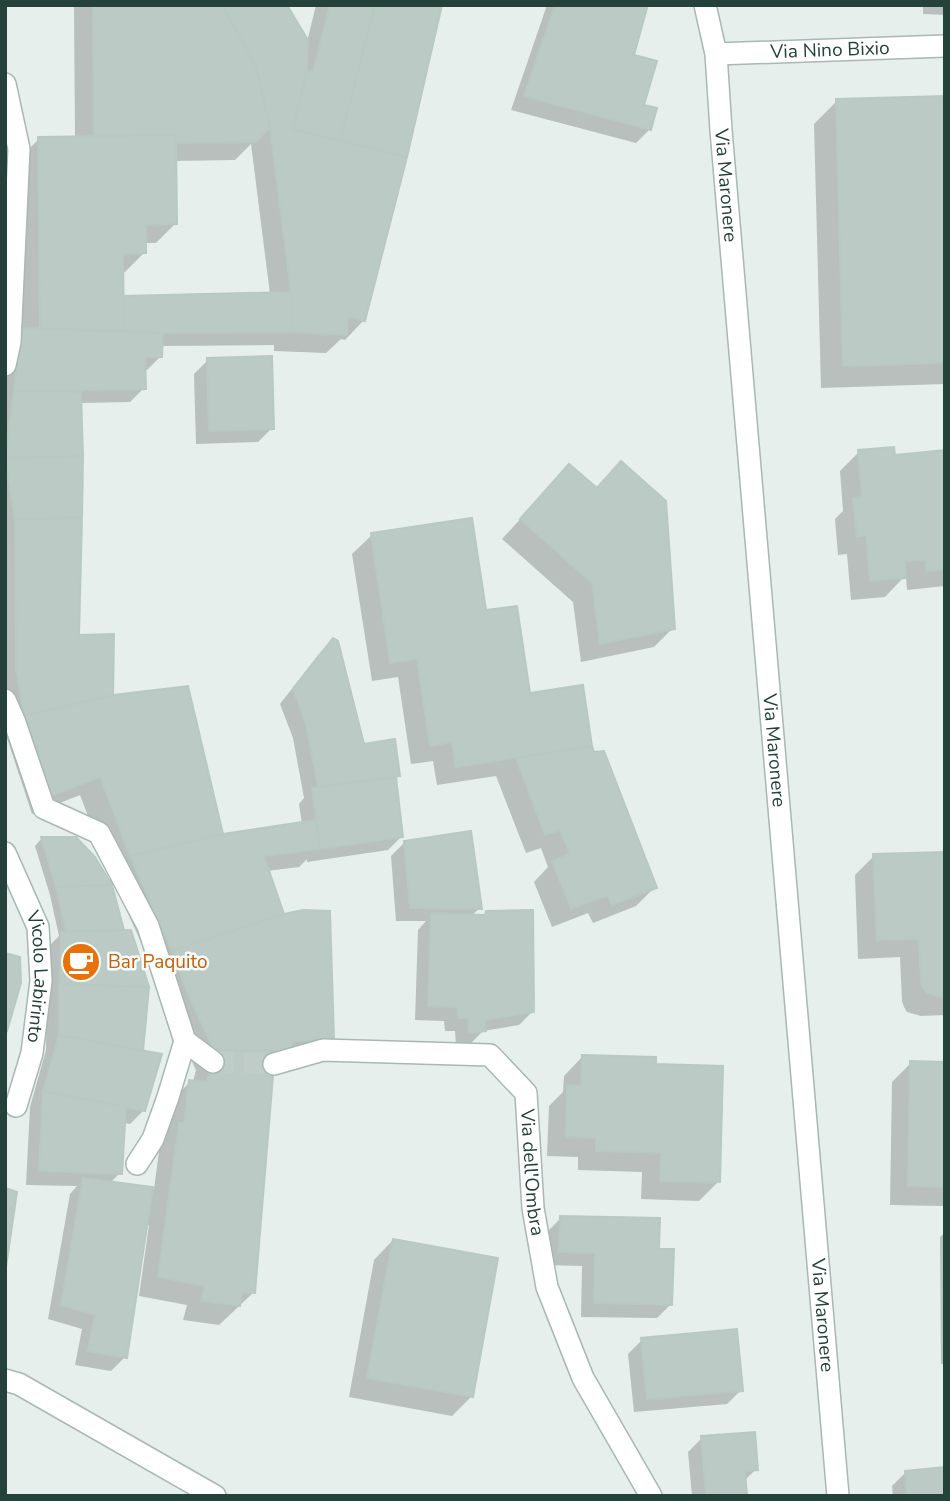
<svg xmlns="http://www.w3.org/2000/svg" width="950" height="1501" viewBox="0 0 950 1501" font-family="'Nunito Sans',sans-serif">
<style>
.shadow{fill:#0003;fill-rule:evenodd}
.building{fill:#bbcac4;stroke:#b8c9c2;stroke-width:2}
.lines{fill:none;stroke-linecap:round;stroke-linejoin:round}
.minor-tunnel{stroke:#bfccc8;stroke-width:21;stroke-dasharray:21 10;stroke-linecap:butt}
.minor-casing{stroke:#a8b8b2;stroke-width:24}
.minor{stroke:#fff;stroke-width:21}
.labels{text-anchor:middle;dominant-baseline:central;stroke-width:5;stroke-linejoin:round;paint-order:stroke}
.street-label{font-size:19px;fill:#24423a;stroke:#f7fbf9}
.food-label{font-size:19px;fill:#c56008;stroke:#f7fbf9;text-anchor:start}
</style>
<rect width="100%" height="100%" fill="#e6efeb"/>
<path class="shadow" d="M74 5H285L307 42 316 5H440L364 320 345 340 341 339 326 353 274 351V345L161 346V356L147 370H144V388L130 402 80 403 77 637 111 697 221 836 302 824 299 804 304 798 293 738 280 704 319 654 333 640 362 746 398 775 394 780 402 836 388 850 307 862V859L299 867 267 871 332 1039 272 1069 253 1293 219 1325 183 1320 187 1305 139 1296 149 1225H145L125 1357 111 1371 75 1365 82 1329 48 1319 70 1194 77 1186 26 1185 30 1107 46 1050 48 947 59 936 50 895 35 846 41 839H75L122 929 120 932 141 1052 144 1110 130 1124 123 1123 120 1173 110 1183 154 1189 160 1144 166 1138 171 1101 190 1082H193L196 1070 170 1016 154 971 111 876 80 795 32 814 5 732V365L20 158 39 139 75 138ZM251 144 270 294 125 298 122 301V272H125L144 253V243H156L175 224 174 161 235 160Z
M547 5H628L632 56 642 107 650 129 636 143 511 110Z
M923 5H945V15L923 14Z
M945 98V384L821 388 814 124 837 101Z
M208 360 272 428 258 442 196 444 194 374Z
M859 452 893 457 945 452V586L907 590 906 578H903L885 597 851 600 847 554 838 555 835 519 843 511 840 471Z
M569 466 673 628 654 647 581 662 573 602 502 539Z
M372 535 485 612 529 695 581 687 592 754 655 887 636 906 593 923 588 913 552 927 534 882 548 867 541 848 526 853 496 776 437 785 433 761 411 764 398 677 372 681 352 554Z
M405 842 480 908 471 916 482 917 486 912 533 1011 519 1025 483 1031 470 1044 456 1046 455 1031H445L444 1021 415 1020 418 930 426 921H396L391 856Z
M945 853V1015L921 1016 907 1012 904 1007 902 1001 900 957 858 959 855 875 874 856Z
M583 1056 654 1066 718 1182 699 1201 641 1199 642 1172 578 1170V1157L547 1156 549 1106 563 1092 564 1076Z
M911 1063 945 1064V1204L943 1206 890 1205 892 1082Z
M561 1218 657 1251 671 1304 657 1318 581 1317 582 1266 546 1265 547 1232Z
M945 1233V1364H941L940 1237Z
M393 1240 471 1397 452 1416 349 1397 374 1260Z
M642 1340 741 1390 727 1404 634 1412 628 1354Z
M702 1438 756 1469 744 1481 745 1496H692L688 1452Z
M906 1472 945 1496H893L892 1486Z"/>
<path class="building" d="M93 5H222L256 66 270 128 256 142 176 143V135L94 136Z
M222 5H287L308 40 307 70 293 129 407 157 365 321 348 317 347 335 293 332 291 292 270 128 256 66Z
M330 5H375L340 141 293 129 307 70 313 72Z
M375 5H442L407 157 340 141Z
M555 5H635L647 8 634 55 657 61 644 105 657 108 651 130 524 96Z
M945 96V363L843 366 836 99Z
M176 135 177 224 146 225V253L123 254 124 331 40 328 38 137Z
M291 292 293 332 163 333 124 331V296Z
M21 328 163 333 162 357H145L146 389 14 391Z
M272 356 274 429 209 431 207 358Z
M14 391 81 392 83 456 5 458Z
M894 447 895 455 945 450V570L926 571 925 560 905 561 906 578 870 581 866 535 857 537 853 498 862 497 858 450Z
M83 456 82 518 15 519 5 458Z
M621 461 666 501 675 629 600 644 592 583 520 519 569 464 597 488Z
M82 518 79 635 114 634 113 695 24 716 16 669 15 519Z
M472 518 486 610 517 606 530 693 583 685 592 746 456 767 452 742 430 746 417 659 390 663 371 533Z
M333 638 338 641 364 744 395 739 400 776 318 787 306 724 293 689Z
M188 686 223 834 130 856 100 777 51 796 36 747 24 716 113 695Z
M592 746 594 752 604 751 657 888 612 905 608 895 571 909 552 861 570 854 560 830 545 835 516 758Z
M396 777 403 837 320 849 312 788Z
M316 820 320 849 264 856 284 914 172 951 130 856 223 834Z
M471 831 482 909 410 908 404 841Z
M41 837H76L95 857 112 885 56 887Z
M945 852V997H941L927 993 923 988 921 981 919 939 877 940 873 854Z
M112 885 124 930 66 932 56 887Z
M303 910 330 911 334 1040 292 1041 293 1051 214 1050 189 997 172 951 284 914Z
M533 910 534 1012 485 1020 486 1031 469 1033 468 1018H458L457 1007 428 1006 431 914 485 915 486 911Z
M131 930 149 987 59 984 61 932Z
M5 953 20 957 21 983 7 1031 5 1030Z
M59 984 149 987 143 1051 59 1035Z
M59 1035 162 1054 145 1111 43 1091Z
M214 1050H278L274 1064 255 1293 242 1292 240 1306 201 1301 205 1286 158 1277 179 1123H184L189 1080 207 1082Z
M582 1055 656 1057V1064L723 1066 720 1182 660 1181 661 1153 596 1151V1138L566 1137 567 1085 581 1086Z
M910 1061 945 1062V1187L908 1186Z
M43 1091 126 1107 122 1174 39 1171Z
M83 1178 153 1187 127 1358 88 1351 95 1315 61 1305Z
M5 1188 17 1192 5 1274Z
M560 1216 660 1218 659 1249H674L672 1305 594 1303 595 1253 559 1252Z
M393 1239 498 1258 473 1397 367 1378Z
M737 1329 743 1391 647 1399 641 1338Z
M755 1432 758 1470 745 1471 747 1496H706L701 1436Z
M945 1467V1496H907L905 1471Z"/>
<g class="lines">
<path class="minor-tunnel" d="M213 1062 274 1064"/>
<defs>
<g id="minor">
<path id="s1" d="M705 5 716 54 721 130 838 1496"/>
<path id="s2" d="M716 54 945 46"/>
<path d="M5 84 19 149 10 342 5 365"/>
<path d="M5 700 14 720 44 808 99 833 148 926 185 1041 213 1062"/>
<path id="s3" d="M5 853 38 927 41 981 32 1053 16 1106"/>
<path id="s4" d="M274 1064 323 1050 490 1055 526 1093 533 1208 547 1287 583 1378 651 1496"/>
<path d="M137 1164 153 1139 168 1097 185 1041"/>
<path d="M5 1380 19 1384 215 1496"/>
</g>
</defs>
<use href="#minor" class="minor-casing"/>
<use href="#minor" class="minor"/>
</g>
<defs>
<symbol id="cafe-disc" viewBox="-11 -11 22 22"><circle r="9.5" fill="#e8710a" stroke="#f7fbf9"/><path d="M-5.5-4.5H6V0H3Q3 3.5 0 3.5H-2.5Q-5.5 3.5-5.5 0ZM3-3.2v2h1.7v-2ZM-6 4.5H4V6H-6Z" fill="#fff"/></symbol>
</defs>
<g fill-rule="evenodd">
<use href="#cafe-disc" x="59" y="940" width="44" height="44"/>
</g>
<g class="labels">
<g class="street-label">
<text stroke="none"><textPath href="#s2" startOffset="114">Via Nino Bixio</textPath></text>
<text stroke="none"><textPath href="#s1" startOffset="182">Via Maronere</textPath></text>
<text stroke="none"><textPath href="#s1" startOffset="749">Via Maronere</textPath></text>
<text stroke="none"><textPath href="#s3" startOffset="131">Vicolo Labirinto</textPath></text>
<text stroke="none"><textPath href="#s4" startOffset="350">Via dell'Ombra</textPath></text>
<text stroke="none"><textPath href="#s1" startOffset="1316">Via Maronere</textPath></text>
</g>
<g class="food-label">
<text x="108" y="962">Bar Paquito</text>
</g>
</g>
<rect width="950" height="1501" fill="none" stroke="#24423a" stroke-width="14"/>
</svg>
